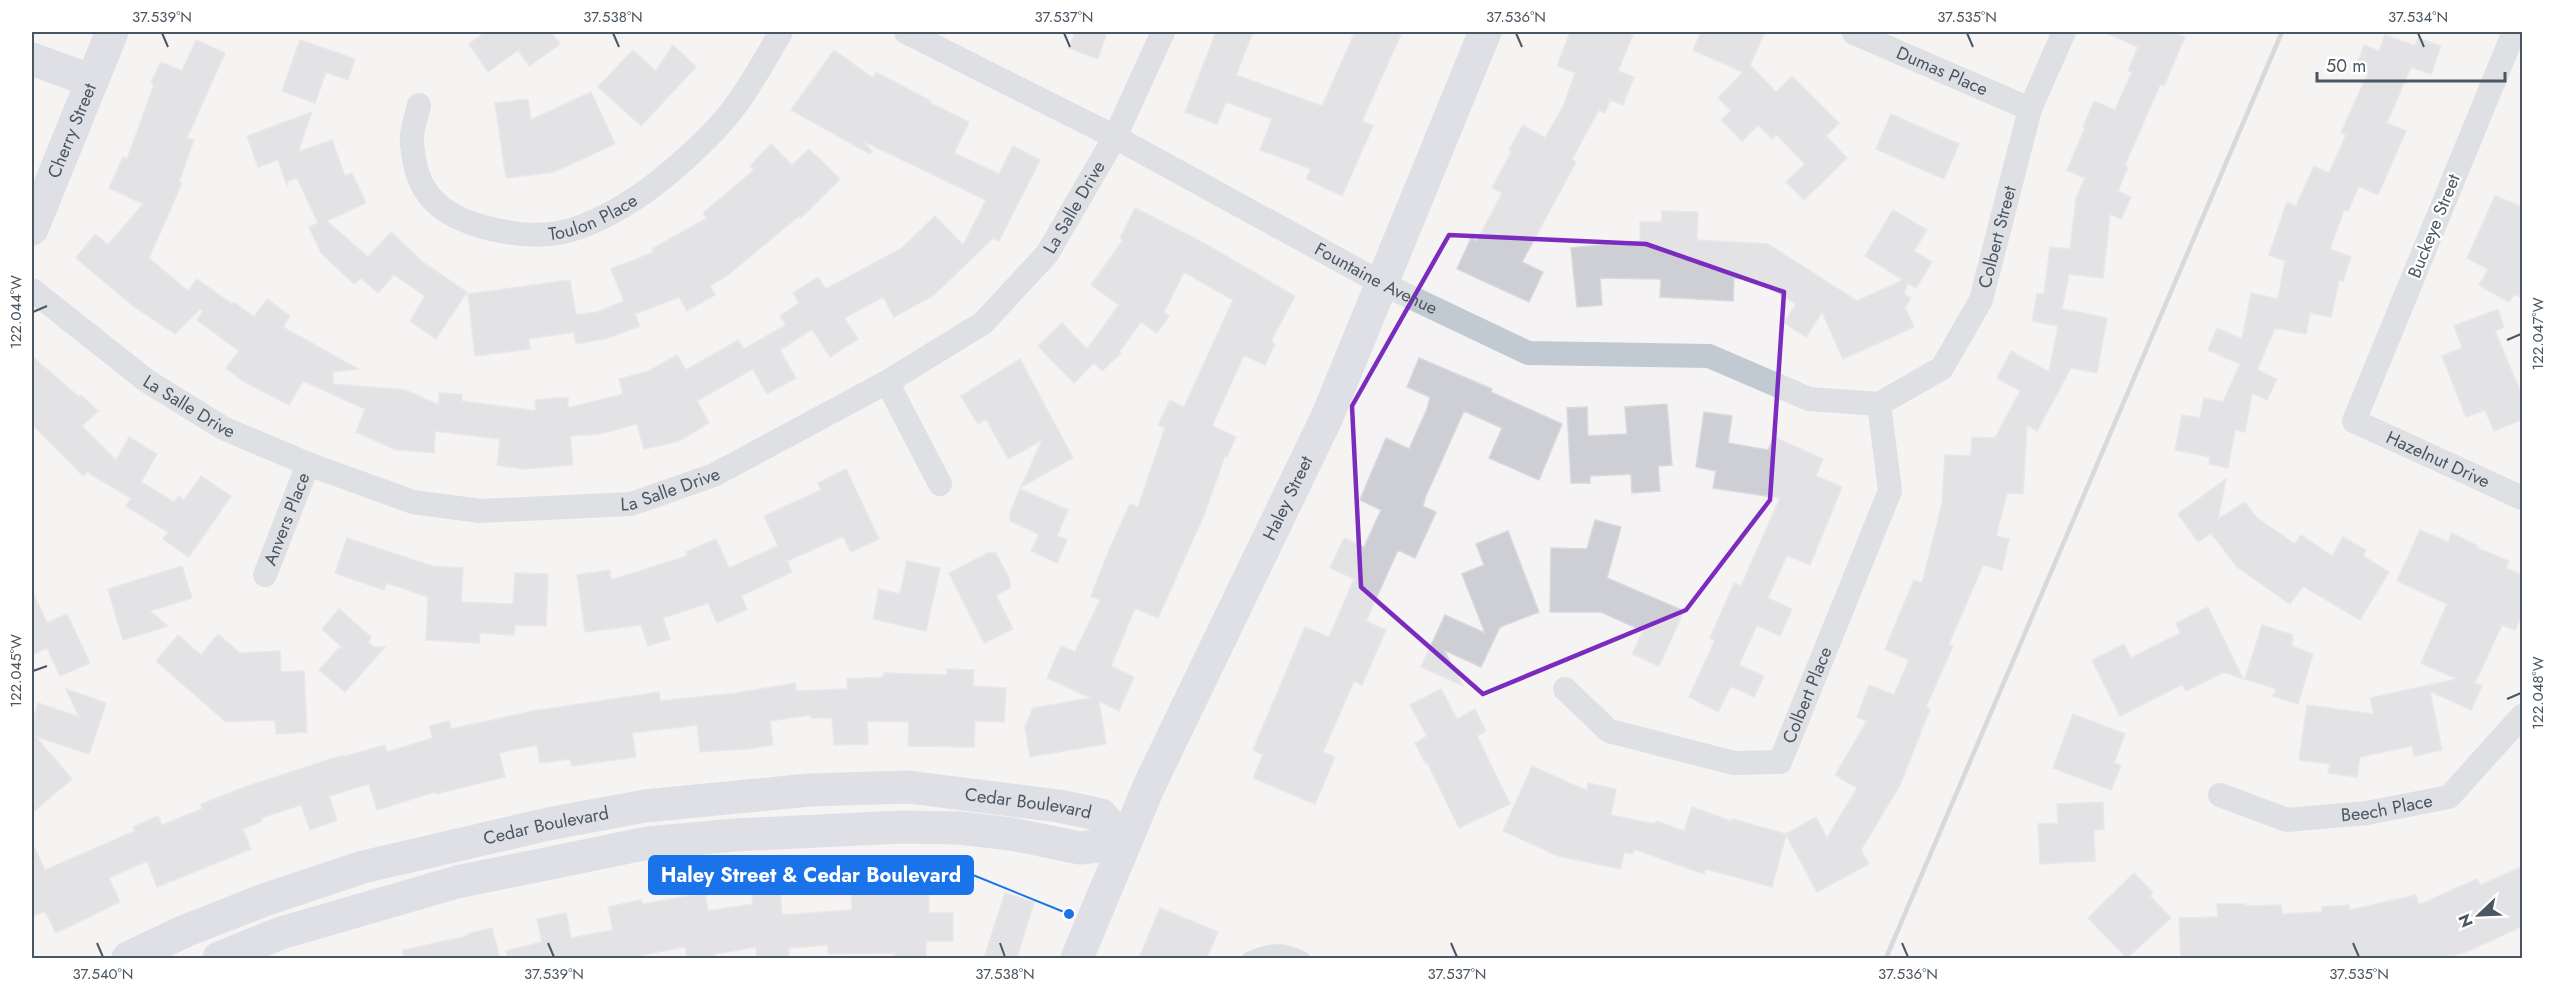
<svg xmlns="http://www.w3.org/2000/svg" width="2554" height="990" viewBox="0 0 2554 990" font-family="Jost,sans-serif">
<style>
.building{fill:#cdcfd5;stroke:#d7d9de;stroke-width:1.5}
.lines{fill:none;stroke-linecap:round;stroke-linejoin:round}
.lane{stroke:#c1cad2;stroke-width:12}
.street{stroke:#c1cad2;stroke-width:24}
.secondary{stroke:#c1cbd6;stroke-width:33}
.rail{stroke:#b5b8bd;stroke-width:4.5}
.marked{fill:none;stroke:#7b2cbf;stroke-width:4.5;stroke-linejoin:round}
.ticks{fill:none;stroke:#4a5661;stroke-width:2}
.labels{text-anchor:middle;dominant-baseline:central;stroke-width:4.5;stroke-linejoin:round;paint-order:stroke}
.street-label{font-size:18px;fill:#4a5661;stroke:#fff}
.leader{fill:none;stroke:#1a73e8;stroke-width:2}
.callout-dot{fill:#1a73e8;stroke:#fff;stroke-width:2}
.callout{fill:#1a73e8;stroke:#1a73e8;stroke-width:2}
.callout-label{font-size:20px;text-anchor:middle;font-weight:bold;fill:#fff}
.neatline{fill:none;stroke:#4a5661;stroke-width:2}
.ticks-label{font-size:15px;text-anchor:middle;fill:#4a5661}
</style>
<rect width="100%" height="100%" fill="#f5f3f3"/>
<path class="building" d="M486 32H551L560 44 529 66 518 50 488 72 469 44Z
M1075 32H1107L1098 59 1069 48Z
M1216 32H1253L1236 75 1322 106 1355 32H1402L1362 121 1373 126 1342 196 1306 179 1311 169 1260 150 1272 119 1226 102 1217 124 1185 112Z
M1570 32H1634L1618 71 1634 77 1623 105 1610 100 1605 113 1599 110 1572 159 1576 162 1522 262 1543 272 1529 302 1457 269 1471 238 1477 241 1502 193 1492 188 1512 151 1509 150 1523 125 1545 138 1563 107 1575 73 1557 66Z
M1701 32H1765L1750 65 1776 92 1792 76 1839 123 1826 136 1847 158 1804 200 1786 182 1805 164 1776 134 1772 139 1758 125 1742 141 1721 120 1731 111 1718 98 1743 72 1693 50Z
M2104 32H2173L2185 37 2164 86 2160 85 2125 165 2128 167 2118 191 2131 197 2121 219 2110 214 2103 278 2069 274 2062 309 2107 318 2097 373 2071 368 2037 431 2027 425 2023 494 2007 493 1996 536 2009 539 2002 570 1983 565 1949 644 1953 646 1926 707 1930 709 1900 785 1861 850 1869 864 1817 892 1786 835 1772 887 1706 869 1704 874 1634 849 1633 854 1624 852 1621 869 1558 856 1503 831 1532 766 1587 791 1588 783 1616 789 1611 815 1655 824 1656 821 1684 831 1692 807 1731 821 1732 819 1786 834 1816 817 1827 838 1857 788 1835 775 1867 721 1857 717 1869 685 1894 695 1909 660 1885 649 1914 580 1922 583 1942 504 1945 455 1971 456 1972 437 1995 438 2020 391 1997 378 2011 351 2049 372 2058 326 2032 321 2037 293 2044 294 2050 247 2070 249 2076 198 2085 178 2067 170 2085 128 2083 127 2094 101 2115 110 2132 72 2128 71 2138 47Z
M2385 35 2415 46 2418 38 2441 46 2431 74 2411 67 2387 123 2406 131 2378 195 2359 186 2348 211 2344 210 2330 249 2351 257 2343 281 2339 280 2331 317 2310 313 2306 334 2275 328 2257 370 2277 379 2267 400 2252 393 2245 432 2235 430 2228 468 2209 464 2210 457 2175 450 2182 415 2200 418 2204 398 2223 402 2240 364 2208 350 2217 328 2242 339 2251 293 2278 299 2285 261 2269 255 2287 202 2296 206 2314 166 2329 173 2346 135 2341 133 2367 75 2355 70 2364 45 2379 51Z
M196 40 225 53 187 138 194 140 179 182 182 183 149 258 188 291 197 279 232 304 234 302 254 317 267 299 290 316 283 327 358 369 333 372V384L405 390 439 405V393L462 394V401L536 411 535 400 568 397V408L623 394 619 379 649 371 677 355 686 370 738 340 744 349 786 325 780 316 799 303 793 293 818 277 826 289 902 248 935 216 963 245 986 200 863 141 872 151 870 154 791 110 834 50 873 78 876 72 931 101 930 103 969 122 954 153 999 174 1013 146 1040 160 999 241 993 238 934 295 894 317 883 297 844 318 858 339 830 357 812 329 780 350 796 378 767 394 753 369 697 401 709 423 679 441 644 449 637 424 599 434 570 436 573 465 524 469 497 465 500 439 435 431 434 453 396 450 356 432 365 409 303 381 289 405 243 381 226 368 239 351 197 320 203 311 200 309 175 334 133 306 76 258 95 234 108 245 143 204 109 188 123 157 127 159 154 85 151 83 161 62 182 71Z
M300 40 355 59 348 80 326 72 315 103 282 91Z
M673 45 696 67 641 126 598 87 633 50 656 71Z
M591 92 615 144 554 172 506 178 495 103 528 99 531 120Z
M312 112 298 152 332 140 345 176 352 173 366 203 327 221 368 257 391 232 424 263 467 292 436 339 410 321 425 296 394 275 378 293 361 278 354 284 321 253 309 227 318 223 297 178 288 181 287 185 278 160 258 167 247 136Z
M1891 114 1959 144 1944 179 1876 149Z
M771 144 792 165 809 149 840 179 801 218 799 216 728 275 710 286 715 295 687 311 679 297 635 314 640 326 608 338 576 344 574 332 529 339 530 349 475 356 468 294 570 280 576 315 597 312 624 301 611 269 654 252 652 249 707 218 703 213 754 170 750 166Z
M2495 196 2523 207V298L2514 294 2509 302 2479 285 2488 269 2467 258Z
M1135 208 1200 241 1295 296 1271 341 1275 344 1265 365 1244 355 1212 426 1236 437 1227 457 1225 456 1204 515 1158 618 1135 608 1111 666 1134 677 1119 711 1099 701 1106 744 1030 757 1025 727 1033 708 1091 698 1047 678 1061 646 1075 652 1100 600 1091 596 1107 555 1130 504 1138 507 1165 428 1158 425 1170 400 1184 407 1233 300 1184 272 1164 312 1169 316 1157 333 1141 322 1119 352 1121 353 1102 371 1094 363 1074 383 1038 346 1062 323 1087 349 1119 305 1091 285 1123 240 1120 238Z
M1893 210 1927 230 1914 251 1932 262 1916 288 1908 283 1904 294 1911 298 1905 307 1914 327 1843 359 1822 312 1806 337 1784 323 1796 304 1758 280 1734 278 1733 301 1660 297 1661 279 1600 278 1602 305 1577 307 1571 248 1640 241V222H1662V211L1698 212 1697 240 1768 244 1857 301 1903 280 1865 256Z
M2498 309 2504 327 2495 331 2523 398V419L2494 431 2485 410 2466 417 2442 356 2462 348 2454 326Z
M32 356 79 397 81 395 98 411 82 426 116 460 129 437 157 454 141 482 174 502 179 496 184 500 201 476 231 496 189 557 163 539 168 532 126 506 131 498 87 472 83 476 32 424Z
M1419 358 1492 389 1491 392 1562 424 1539 480 1489 458 1502 428 1464 411 1425 498 1423 506 1436 512 1415 558 1398 550 1366 621 1386 630 1362 685 1354 681 1323 752 1335 757 1315 804 1253 778 1263 755 1253 750 1305 627 1329 637 1345 600 1354 579 1330 568 1344 538 1364 547 1381 510 1360 500 1386 438 1409 449 1427 409 1430 397 1407 387Z
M1020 359 1073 458 1021 487 1042 440 1008 459 986 419 978 424 961 396Z
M1667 404 1672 465 1658 466 1660 491 1632 493 1631 474 1590 476V483H1571L1567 408 1587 407 1588 436 1627 434 1625 407Z
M1704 412 1732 416 1728 443 1768 450 1774 437 1823 459 1816 476 1842 487 1810 565 1787 555 1768 598 1792 609 1780 636 1757 625 1739 665 1764 676 1754 697 1731 686 1718 712 1689 697 1715 640 1710 638 1734 583 1741 586 1780 498 1713 488 1716 471 1696 467Z
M846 469 879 539 851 552 843 536 787 561 792 572 741 596 747 609 717 623 708 603 663 618 670 639 648 646 641 625 585 632 577 575 610 570 611 580 687 556 686 552 716 539 729 568 778 546 764 516 821 490 818 483Z
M2226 479 2218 519 2245 502 2257 518 2295 544 2301 535 2332 556 2343 537 2366 550 2363 556 2389 572 2360 620 2303 586 2290 604 2237 567 2211 533 2198 542 2178 514Z
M1020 489 1068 510 1057 536 1067 540 1057 563 1031 551 1039 534 1010 521V513Z
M1595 520 1621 527 1607 578 1684 611 1659 666 1632 654 1643 631 1601 612H1550L1551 548 1587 549Z
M2420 530 2448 542 2452 533 2478 546 2477 548 2509 561 2506 568 2523 575V612L2515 630 2502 625 2475 683 2482 686 2471 710 2430 691 2442 750 2414 756 2412 746 2360 757 2357 777 2328 773 2330 764 2299 760 2307 705 2374 714 2370 698 2457 679 2421 663 2447 604 2397 581Z
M1508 531 1539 612 1500 627 1481 667 1444 650 1463 686 1421 667 1445 615 1485 633 1462 574 1484 565 1476 544Z
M347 538 432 566 463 568 461 602 513 604 515 573 548 574 546 626 515 625 514 635 480 633 479 643 426 640 428 597 387 583 384 590 335 573Z
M988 553H996L1010 580V588L996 595 1013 629 984 643 949 573Z
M907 561 940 568 926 631 873 619 879 589 900 594Z
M182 566 192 598 150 611 168 626 123 640 108 589Z
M32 590 47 623 67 614 90 663 60 676 47 648 32 655Z
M2208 607 2243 679 2224 672 2186 691 2183 684 2120 716 2092 660 2124 644 2131 658 2180 633 2176 623Z
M339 609 371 637 368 642 373 647H385L345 692 319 670 338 649 343 648 322 629Z
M2262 625 2293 635 2292 646 2313 654 2298 704 2273 696 2276 689 2245 679Z
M218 634 240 653 280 651 281 672 304 671 307 732 276 734 275 720 226 722 156 661 178 635 201 655Z
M947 669 974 670 973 686 1006 688 1004 722 975 721 974 747 908 746 909 722 867 721 868 744 834 745 832 718H811V715L770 721 773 745 746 749 700 752 697 725 632 733 636 757 572 766 570 759 540 763 537 745 499 753 505 777 436 794 435 792 377 810 369 784 329 796 337 820 310 830 301 805 261 818 262 821 243 829 251 849 157 887 147 861 109 878 120 902 56 933 45 911 32 917V842L45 870 135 831 133 827 158 816 162 825 202 809 201 804 248 786 343 755V757L385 745 387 752 433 738 429 726 449 721 451 729 533 711 659 692 660 701 737 693 795 683 796 691 847 689V679L884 677V673L947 675Z
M66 689 106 703 89 754 35 736 72 779 32 813V724L38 703 79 717Z
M1441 689 1457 719 1475 709 1486 731 1477 736 1510 804 1459 828 1427 762 1425 763 1415 743 1427 736 1410 705Z
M2073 714 2125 734 2114 763 2121 766 2111 790 2053 768Z
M2103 802 2104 829 2094 830 2095 861 2040 864 2038 824 2058 823 2057 804Z
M2523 866V926L2464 953 2440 958H2181L2179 918 2218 917 2217 904H2245V906L2281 905 2282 914 2322 912V907L2349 905 2350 910 2416 895 2419 905 2477 879 2481 885Z
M2134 873 2153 893 2150 896 2171 918 2127 958 2088 918Z
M851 887H929V913H953V941H926V958H895V953L828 954V945L788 948 789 958H757L756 947 714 954 715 958H687L685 947 627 958H507L506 951 542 942 537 919 566 913 571 938 613 930 608 907 641 900 642 904 705 893 708 911 753 904 751 890 780 888 782 915 852 910Z
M1005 893 1034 902 1017 958H984Z
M1160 908 1218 932 1207 958H1139Z
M492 928 500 958H404L403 950 468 936 467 934Z"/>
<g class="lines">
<path class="lane" d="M1248 958C1270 948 1283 947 1304 958"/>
<g class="street">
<path id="s1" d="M906 32 1115 137 1383 284 1528 353 1709 356 1809 399 1879 404"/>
<path id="s2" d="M2514 32 2354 421 2522 498"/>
<path id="s3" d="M1854 33 2030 109"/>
<path id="s4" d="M419 105C417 115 413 125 412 135 411 142 413 151 414 158 420 202 451 219 491 229 513 234 536 237 558 233 581 229 605 217 625 205 660 184 712 138 736 105 753 82 767 56 781 32"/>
<path id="s5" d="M32 290 147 381 223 428 308 464 413 502 480 511 631 504 714 475 887 382 983 323 1047 254 1115 137 1163 32"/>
<path d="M887 382 940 484"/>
<path id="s6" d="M1879 404 1942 368 1981 300 2030 109 2064 32"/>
<path id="s7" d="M265 575 308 464"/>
<path id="s8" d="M1565 689 1609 731 1734 763 1780 762 1890 491 1879 404"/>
<path id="s9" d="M2220 795 2287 820 2367 813 2449 797 2522 716"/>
</g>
<g class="secondary">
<path d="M32 59 92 81"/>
<path id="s10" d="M32 229 112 32"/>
<path id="s11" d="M128 958 185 931 267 899 363 867 548 824 645 806 809 790 908 787 1059 806 1101 815 1124 843"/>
<path d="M219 958 281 933 457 882 648 843 735 835 901 827 959 828 1011 834 1080 848 1124 843"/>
<path id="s12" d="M1077 958 1149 786 1327 417 1485 32"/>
</g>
<path class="rail" d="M1886 958 2282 32"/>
</g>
<path d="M0 0H2554V990H0ZM1449 235 1646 244 1784 292 1770 500 1686 610 1483 694 1361 587 1352 406Z" fill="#f5f3f3" fill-opacity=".55" fill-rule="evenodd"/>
<path class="marked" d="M1449 235 1646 244 1784 292 1770 500 1686 610 1483 694 1361 587 1352 406Z"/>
<path class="ticks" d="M162 33 168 47M613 33 619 47M1064 33 1070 47M1516 33 1522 47M1967 33 1973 47M2418 33 2424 47M33 312 47 306M2507 340 2521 334M33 671 47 666M2507 699 2521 693M97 943 103 957M548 943 554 957M1000 943 1005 957M1451 943 1457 957M1902 943 1908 957M2353 943 2359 957"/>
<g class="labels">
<g class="street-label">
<text stroke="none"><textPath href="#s3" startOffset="96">Dumas Place</textPath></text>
<text stroke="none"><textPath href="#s10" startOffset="106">Cherry Street</textPath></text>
<text stroke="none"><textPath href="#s5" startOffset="1204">La Salle Drive</textPath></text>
<text stroke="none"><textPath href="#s4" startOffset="272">Toulon Place</textPath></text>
<text transform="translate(2434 226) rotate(-68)">Buckeye Street</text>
<text stroke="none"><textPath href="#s6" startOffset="216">Colbert Street</textPath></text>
<text stroke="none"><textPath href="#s1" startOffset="531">Fountaine Avenue</textPath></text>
<text stroke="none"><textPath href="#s5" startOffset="196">La Salle Drive</textPath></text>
<text stroke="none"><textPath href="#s2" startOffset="513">Hazelnut Drive</textPath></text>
<text stroke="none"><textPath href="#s5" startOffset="700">La Salle Drive</textPath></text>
<text stroke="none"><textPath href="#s12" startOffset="506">Haley Street</textPath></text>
<text stroke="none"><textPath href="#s7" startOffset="60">Anvers Place</textPath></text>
<text stroke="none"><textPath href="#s8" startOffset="308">Colbert Place</textPath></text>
<text stroke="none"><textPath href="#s11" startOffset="926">Cedar Boulevard</textPath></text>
<text stroke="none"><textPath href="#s9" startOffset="172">Beech Place</textPath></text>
<text stroke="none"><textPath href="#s11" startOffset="440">Cedar Boulevard</textPath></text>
</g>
</g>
<path class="leader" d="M1069 914L973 875"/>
<circle class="callout-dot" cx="1069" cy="914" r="6"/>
<rect class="callout" x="649" y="856" width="324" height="38" rx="6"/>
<g class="callout-label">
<text x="811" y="882">Haley Street &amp; Cedar Boulevard</text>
</g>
<rect width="2554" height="990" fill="none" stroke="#ffffff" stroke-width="66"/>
<g transform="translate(2479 915) rotate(247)" stroke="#ffffff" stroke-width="4.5" paint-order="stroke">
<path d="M0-4.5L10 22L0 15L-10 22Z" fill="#4a5661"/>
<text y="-9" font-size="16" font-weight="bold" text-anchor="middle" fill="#4a5661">N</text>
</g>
<path d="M2317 72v9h188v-9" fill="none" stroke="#4a5661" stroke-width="3"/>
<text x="2326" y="72" font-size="18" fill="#4a5661" stroke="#ffffff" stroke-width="4.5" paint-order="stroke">50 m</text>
<rect x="33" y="33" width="2488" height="924" class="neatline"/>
<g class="ticks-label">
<text x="162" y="22">37.539°N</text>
<text x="613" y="22">37.538°N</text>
<text x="1064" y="22">37.537°N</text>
<text x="1516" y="22">37.536°N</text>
<text x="1967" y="22">37.535°N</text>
<text x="2418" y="22">37.534°N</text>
<text transform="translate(16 312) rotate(-90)" y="5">122.044°W</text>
<text transform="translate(2538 334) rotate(-90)" y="5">122.047°W</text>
<text transform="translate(16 671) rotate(-90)" y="5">122.045°W</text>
<text transform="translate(2538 693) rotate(-90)" y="5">122.048°W</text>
<text x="103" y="979">37.540°N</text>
<text x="554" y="979">37.539°N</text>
<text x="1005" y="979">37.538°N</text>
<text x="1457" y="979">37.537°N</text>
<text x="1908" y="979">37.536°N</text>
<text x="2359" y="979">37.535°N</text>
</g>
</svg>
